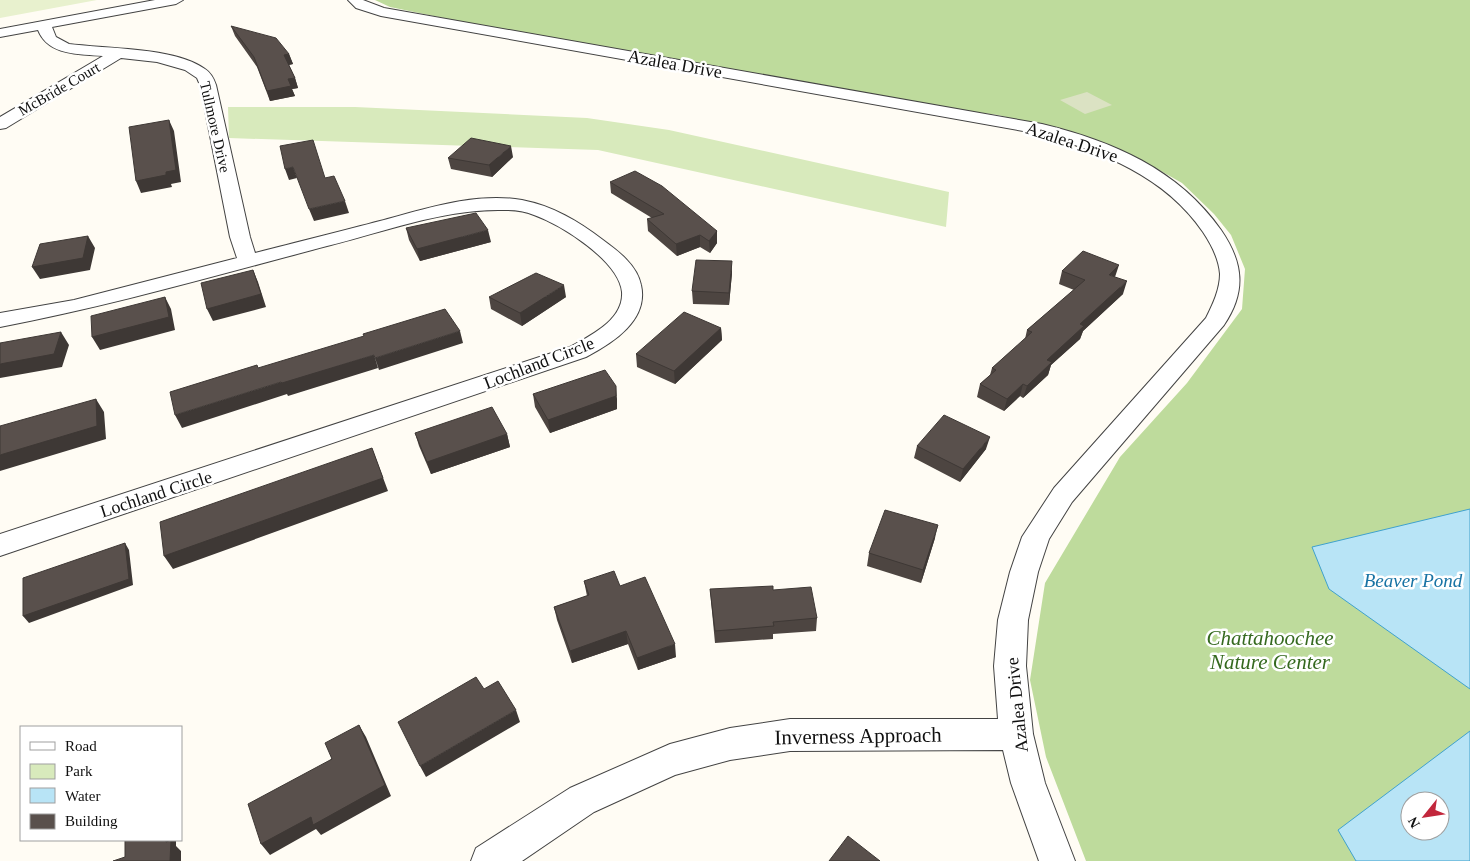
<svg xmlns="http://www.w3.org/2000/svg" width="1470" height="861" viewBox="0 0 1470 861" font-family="Georgia,serif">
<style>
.green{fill:#d8eabc}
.forest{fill:#bedb9c;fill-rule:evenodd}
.cemetery{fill:#dbe2c3}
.pitch{fill:#e8f1ce}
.water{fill:#b8e4f6;stroke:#3fa1cd;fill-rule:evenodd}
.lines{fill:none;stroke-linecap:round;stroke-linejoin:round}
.minor-casing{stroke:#434343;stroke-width:2}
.minor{fill:#fff;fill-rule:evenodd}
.wall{fill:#4d4541}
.shaded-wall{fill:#3e3835}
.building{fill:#59504c;stroke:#3e3835}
.labels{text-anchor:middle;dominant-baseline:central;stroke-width:5;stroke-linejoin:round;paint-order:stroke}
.far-street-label{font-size:15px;fill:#101010;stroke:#fff}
.street-label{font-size:18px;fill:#101010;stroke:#fff}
.water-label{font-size:19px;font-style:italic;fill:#1873a4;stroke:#fff}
.near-park-label{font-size:21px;font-style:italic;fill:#35691f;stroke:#fff}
.near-street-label{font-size:21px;fill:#101010;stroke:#fff}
</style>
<rect width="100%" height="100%" fill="#fffcf4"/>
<path class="green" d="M228 107H355L587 118 669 130 949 192 946 227 598 150 229 138Z"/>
<path class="forest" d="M375 0H1470V861H1086L1046 757 1030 680 1045 583 1120 457 1187 383 1242 309 1245 269 1231 235 1214 214 1182 183 1136 157 1078 134 998 115 863 97 453 20 390 7ZM1410 801H1440V831H1410Z"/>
<path class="cemetery" d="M1087 92 1112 105 1085 114 1060 100Z"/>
<path class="pitch" d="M0 0H97L0 18Z"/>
<path class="water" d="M1470 509V689L1329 589 1312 547Z
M1470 731V861H1356L1338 830ZM1410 801H1440V831H1410Z"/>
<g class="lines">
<defs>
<path id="minor" d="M155 0H183L176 4 52 27 56 37 69 44C107 49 174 47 205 69 211 73 214 79 216 85L250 237 255 253C297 242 339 232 380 221 425 209 475 192 522 200 553 206 578 221 603 240 618 251 637 265 641 285 649 320 613 343 586 357L0 556V534L570 347C590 336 624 320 622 292 619 261 562 225 534 215 525 211 515 210 505 210 445 208 384 232 327 246 218 275 110 306 0 327V313L74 300 237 258 230 237 200 85 197 78 185 70 157 62 121 58 6 128 0 129V117L103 56C80 54 48 56 38 30L0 37V29Z
M348 0H363L384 8 1042 124C1112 141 1178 169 1221 230 1243 262 1247 291 1224 325L1072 502 1049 539 1038 572 1028 620 1026 666 1033 734 1045 783 1075 861H1039L1011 783 1003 750 790 751 730 760 675 775 594 812 522 861H471L476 848 570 788 670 744 730 728 790 719H998L994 666 998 620 1010 572 1022 537 1054 488 1206 318C1213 304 1220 289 1220 274 1219 259 1211 244 1203 232 1165 176 1102 152 1040 134L381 16 356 8Z"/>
</defs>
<use href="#minor" class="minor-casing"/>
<use href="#minor" class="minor"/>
</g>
<path class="wall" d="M231 26 289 54 293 64 289 65 295 78 298 88 292 89 295 96 270 101 257 67 235 36Z
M513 157 492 177 451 169 448 158Z
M610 182 717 231V243L710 253 700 247 677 256 648 231 647 219 652 218 611 193Z
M406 228 491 242 420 261 409 240Z
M1062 271 1115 277 1123 294 1083 331 1080 339 1051 365 1048 375 1023 398 1020 396 1004 411 977 397 980 384 990 375 992 368 1025 339 1027 330 1074 290 1059 284Z
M732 273 729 305 693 304 692 291Z
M489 297H566L522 326 491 309Z
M721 328 722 340 675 384 637 367 636 354Z
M533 394 617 399V409L550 433 535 407Z
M415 433 507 434 510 447 431 474 419 446Z
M917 446 986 449 960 482 914 458Z
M935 538 921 583 867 566 869 553Z
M584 581 620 586 676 657 638 670 628 644 572 663 557 620 554 607 587 596Z
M710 589 773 590 817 618 816 631 773 634V639L715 643 711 601Z"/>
<path class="shaded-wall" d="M289 54 293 64 288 65 284 55Z
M295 78 298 88 292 89 295 96 270 101 267 91 288 79Z
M169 120 174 131 181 182 171 184 172 187 141 193 136 181 166 172Z
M511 146 513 157 492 177 489 165Z
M293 167 297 178 289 180 285 169Z
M345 201 349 213 314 221 309 209Z
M488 230 491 242 420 261 417 249Z
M717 231V243L710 253 709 241Z
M700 235V247L677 256 676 244Z
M88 236 95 248 90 270 40 279 32 267Z
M732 261V273L729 305V293Z
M1119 265 1115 277 1109 275Z
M253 270 258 282 266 307 213 321 207 309Z
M1127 281 1123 294 1083 331 1080 339 1051 365 1048 375 1023 398 1027 386 1047 360 1080 324Z
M564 285 566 297 522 326 520 313Z
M165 297 171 309 175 330 100 350 92 337Z
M721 328 722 340 675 384 674 371Z
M460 331 463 343 379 370 375 358Z
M61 332 69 345 62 367 0 378V364Z
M374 355 378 368 288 396 287 394 182 428 175 415 281 382Z
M1023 384 1020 396 1004 411 1007 399Z
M616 386 617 399V409L550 433 548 420Z
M96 399 104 412 106 439 0 471V455Z
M507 434 510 447 431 474 427 462Z
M990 437 986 449 960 482 963 469Z
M372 448 388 491 173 569 164 556Z
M938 525 935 538 921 583 923 570Z
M125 543 129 550 133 585 29 623 23 616Z
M626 631 628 644 572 663 570 651Z
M675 644 676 657 638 670 637 658Z
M516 710 520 722 426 777 420 766Z
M359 725 366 737 391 796 321 835 316 829 270 855 261 844Z
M166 840H176V846L181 851V861H170Z"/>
<path class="building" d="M231 26 276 38 289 54 284 55 295 78 288 79 291 86 267 91 254 57Z
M169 120 176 170 166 172V175L136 181 129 127Z
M471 138 511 146 489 165 448 158Z
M313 140 325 178 334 176 345 201 309 209 293 167 285 169 280 146Z
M635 171 662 186 717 231 709 241 700 235 676 244 647 219 664 214 610 182Z
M476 213 488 230 417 249 406 228Z
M88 236 83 258 32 267 40 244Z
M1083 251 1119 265 1109 275 1127 281 1080 324 1084 326 1047 360 1052 362 1027 386 1023 384 1007 399 980 384 996 370 992 368 1032 332 1027 330 1085 280 1062 271Z
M696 260 732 261 729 293 692 291Z
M253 270 261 294 207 309 201 283Z
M536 273 564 285 520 313 489 297Z
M165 297 169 317 92 337 91 316Z
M445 309 460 331 375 358 374 355 282 383 281 382 175 415 170 392 257 365 258 368 364 336 363 334Z
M684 312 721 328 674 371 636 354Z
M61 332 54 354 0 364V343Z
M605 370 616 386V396L548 420 533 394Z
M96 399 97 426 0 455V426Z
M492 407 507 434 427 462 415 433Z
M944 415 990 437 963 469 917 446Z
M372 448 383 478 164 556 160 522Z
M885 510 938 525 923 570 869 553Z
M125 543 129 579 23 616V578Z
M614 571 620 586 645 577 675 644 637 658 626 631 570 651 554 607 589 595 584 581Z
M773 586V590L811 587 817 618 773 622 774 626 715 631 710 589Z
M476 677 484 689 498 681 516 710 420 766 398 722Z
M359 725 385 785 313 825 311 817 261 844 248 804 332 759 325 743Z
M848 836 880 861H829Z
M125 840H166V842L171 840 170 861H113L125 857Z"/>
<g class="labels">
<g class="far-street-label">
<text transform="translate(59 89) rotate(-30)">McBride Court</text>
<text transform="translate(215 127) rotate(77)">Tullmore Drive</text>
</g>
<g class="street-label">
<text transform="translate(675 64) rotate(10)">Azalea Drive</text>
<text transform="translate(1072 142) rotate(18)">Azalea Drive</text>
<text transform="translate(539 363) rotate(-21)">Lochland Circle</text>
<text transform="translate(156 494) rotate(-18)">Lochland Circle</text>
<text transform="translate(1017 705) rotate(-96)">Azalea Drive</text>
</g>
<g class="water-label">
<text x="1413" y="580">Beaver Pond</text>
</g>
<g class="near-park-label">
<text x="1270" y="638">Chattahoochee<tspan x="1270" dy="24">Nature Center</tspan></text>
</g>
<g class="near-street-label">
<text transform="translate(858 736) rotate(-1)">Inverness Approach</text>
</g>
</g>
<rect x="20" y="726" width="162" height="115" fill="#ffffff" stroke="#9f9f9f"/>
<rect x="30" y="742" width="25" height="8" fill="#ffffff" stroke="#9f9f9f"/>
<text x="65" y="751" font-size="15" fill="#101010">Road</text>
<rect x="30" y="764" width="25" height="15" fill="#d8eabc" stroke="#9f9f9f"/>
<text x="65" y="776" font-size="15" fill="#101010">Park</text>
<rect x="30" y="788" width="25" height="15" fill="#b8e4f6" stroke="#9f9f9f"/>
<text x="65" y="801" font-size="15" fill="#101010">Water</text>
<rect x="30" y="814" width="25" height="15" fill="#59504c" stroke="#9f9f9f"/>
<text x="65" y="826" font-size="15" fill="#101010">Building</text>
<g transform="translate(1425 816) rotate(240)"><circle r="24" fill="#ffffff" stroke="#9f9f9f"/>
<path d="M0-4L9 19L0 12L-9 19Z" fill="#c2273c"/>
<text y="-8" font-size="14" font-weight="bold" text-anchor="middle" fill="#101010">N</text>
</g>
</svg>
